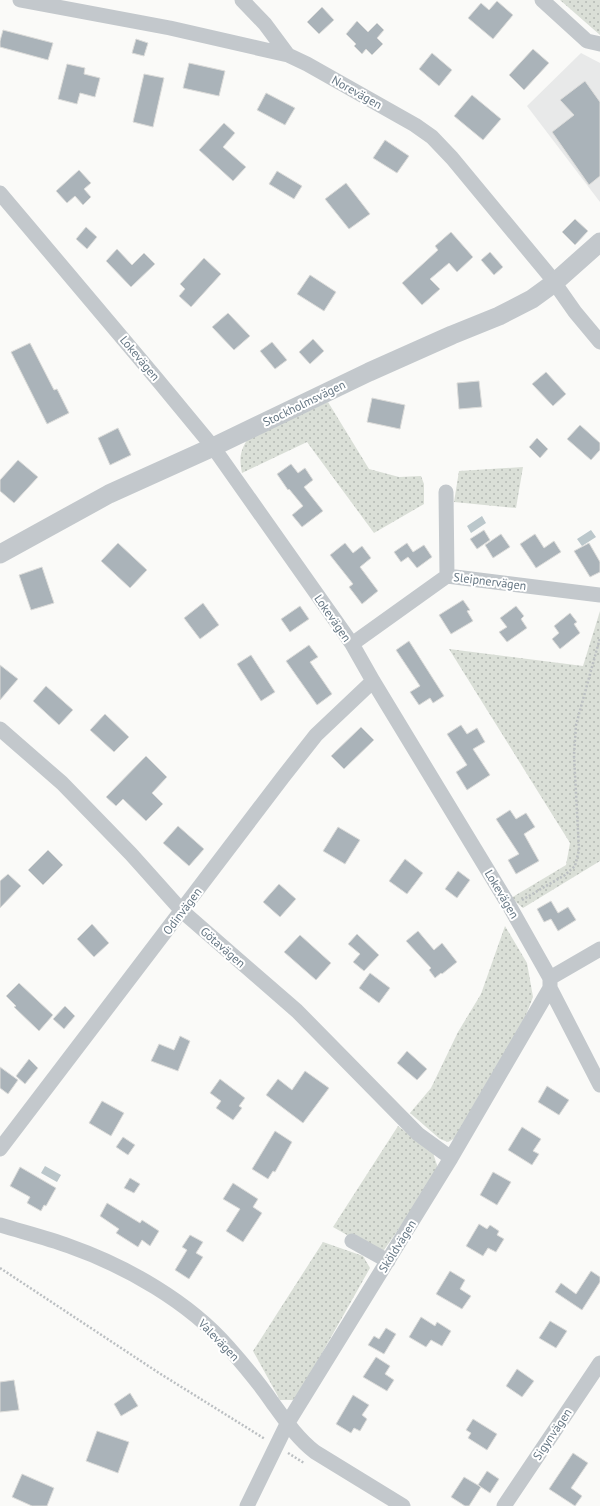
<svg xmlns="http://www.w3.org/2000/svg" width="600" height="1506" viewBox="0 0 600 1506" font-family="'PT Sans',sans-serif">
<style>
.built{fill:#e8e9e9}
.green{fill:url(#green-dots)}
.water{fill:#bbc7cb}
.building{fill:#aab3b9;stroke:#dcdcda}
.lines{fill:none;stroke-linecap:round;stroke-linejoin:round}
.path{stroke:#bbbfc2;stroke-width:2.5;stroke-dasharray:2 2;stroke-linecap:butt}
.minor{stroke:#c3c8cc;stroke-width:15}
.tertiary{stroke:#c3c8cc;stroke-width:19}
.labels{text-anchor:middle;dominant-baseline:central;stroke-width:4;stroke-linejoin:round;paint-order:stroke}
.street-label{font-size:12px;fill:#657683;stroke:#fff}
</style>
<defs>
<pattern id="green-dots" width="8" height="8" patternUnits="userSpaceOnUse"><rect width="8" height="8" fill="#dadfd7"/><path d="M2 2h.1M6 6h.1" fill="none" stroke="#b4b9b4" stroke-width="1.8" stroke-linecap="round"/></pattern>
</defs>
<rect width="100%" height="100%" fill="#fafaf8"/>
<path class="built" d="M581 53 600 63V202L527 106Z"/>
<path class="green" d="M560 0H600V35Z
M328 402 369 469 399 477 421 476 424 484V504L374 533 307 442 242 473C239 457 240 452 248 438Z
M523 467 516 508 454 502 459 471Z
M600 611V861L523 908 511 898 566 865 570 843 449 649 583 666Z
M505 926 527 963 533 997 526 1015 459 1136 448 1142 440 1139 410 1113 431 1088 458 1032 481 994Z
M398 1126 433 1153 439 1171 384 1250 375 1251 333 1227Z
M323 1242 363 1256 370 1268 299 1394 293 1400H280L253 1351Z"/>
<path class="water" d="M482 516 486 523 471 533 467 526Z
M591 530 596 537 582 546 577 539Z
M45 1166 61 1175 57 1182 41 1173Z"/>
<path class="building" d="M497 1 513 15 493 39 468 18 481 3 489 10Z
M322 7 334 20 319 34 307 22Z
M357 21 368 32 377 23 384 30 377 38 383 44 372 55 366 49 362 54 354 46 356 44 346 34Z
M3 30 53 43 48 60 0 47V41Z
M136 39 148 43 144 56 132 53Z
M533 49 549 63 524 90 509 75Z
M432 53 452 70 439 86 419 69Z
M189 63 225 71 219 96 183 88Z
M67 64 85 68 84 74 100 78 95 97 80 93 77 104 58 99Z
M144 74 164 78 153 127 133 122Z
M585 81 600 102V176L589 185 552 132 574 115 560 100Z
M266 93 295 108 285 125 257 110Z
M472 95 501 119 483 140 454 116Z
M224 123 235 133 223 147 246 167 233 181 199 150Z
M385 140 409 156 397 173 373 158Z
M79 170 91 183 84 189 91 197 83 205 75 196 67 203 56 191Z
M277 171 302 186 294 199 269 184Z
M346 183 370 214 349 229 325 199Z
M575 219 588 231 575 245 562 232Z
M86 227 97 237 87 249 76 239Z
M451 232 473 257 457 272 449 263 430 279 440 289 422 305 402 283 438 250 435 246Z
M117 249 132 265 144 253 155 264 131 287 106 261Z
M490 252 503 267 494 275 481 260Z
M204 258 221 274 191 307 179 296 185 289 180 284Z
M310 275 336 292 324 311 297 294Z
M228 313 250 336 234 350 212 327Z
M313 339 324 351 310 364 299 352Z
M272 342 287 360 275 369 260 351Z
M30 343 54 390 57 389 69 413 47 424 11 352Z
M546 372 566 394 553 406 532 384Z
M479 381 482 407 459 409 457 383Z
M372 398 405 405 400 429 367 422Z
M580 425 600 443V450L591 460 567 439Z
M118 428 131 455 110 465 98 438Z
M537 438 548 449 540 458 529 447Z
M18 460 38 477 14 503 0 491V480Z
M291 464 298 473 305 468 313 480 304 487 323 511 302 527 292 515 303 506 289 489 288 490 277 474Z
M484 530 490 540 477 549 470 539Z
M501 534 510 547 493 558 485 545Z
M535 534 544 548 554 541 561 552 536 568 520 544Z
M118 543 147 570 130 588 101 561Z
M345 543 353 553 362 546 371 558 360 567 378 591 362 604 349 587 353 584 330 555Z
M407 543 413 552 424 545 432 557 417 568 408 557 401 562 394 552Z
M589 543 600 562V572L590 577 574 551Z
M42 567 54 603 31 610 19 575Z
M463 600 470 610 467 611 473 621 451 634 439 615Z
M203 603 219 625 200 639 184 618Z
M300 606 309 619 290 632 281 619Z
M516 606 524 616 521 619 527 628 507 642 499 632 507 627 500 618Z
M570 613 577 622 574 624 580 633 560 649 552 639 559 633 554 626Z
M409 641 444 696 433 703 430 698 419 705 410 692 420 686 396 650Z
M309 645 318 657 310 662 332 694 317 705 286 661Z
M251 655 275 692 261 701 237 664Z
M0 665 18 679 0 700Z
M46 686 73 710 59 725 33 701Z
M105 714 129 737 114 752 90 730Z
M461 725 467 734 477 728 485 742 473 749 490 775 467 790 456 772 467 765 447 734Z
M361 727 374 740 344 769 331 756Z
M146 756 167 777 152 793 163 804 146 821 123 799 116 806 106 797Z
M510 810 516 819 526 813 535 827 524 834 539 861 516 874 508 860 519 854 496 819Z
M178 826 204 849 189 866 163 843Z
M338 827 360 840 345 864 323 851Z
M48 850 63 865 43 885 28 870Z
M405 859 423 873 407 894 389 881Z
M458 871 470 880 457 898 445 889Z
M8 874 21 886 0 908V881Z
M279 884 296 899 280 917 263 902Z
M551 901 558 913 568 907 576 920 558 931 551 919 544 922 537 909Z
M92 924 109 943 94 957 77 939Z
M418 931 434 950 442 943 457 962 442 974 441 973 435 978 429 970 431 968 406 941Z
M357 934 379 955 364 971 353 962 360 954 348 944Z
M300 935 331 963 316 980 284 952Z
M370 973 390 988 379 1003 359 988Z
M19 983 53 1015 39 1031 14 1007 16 1006 6 996Z
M65 1006 75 1016 64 1029 53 1019Z
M180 1036 190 1041 178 1071 151 1061 159 1044 174 1050Z
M407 1051 427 1069 417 1080 397 1063Z
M29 1059 38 1068 25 1084 16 1076Z
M0 1067 18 1080 8 1094 0 1088Z
M305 1071 329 1088 303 1123 266 1095 278 1079 292 1090Z
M220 1079 245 1098 239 1106 242 1108 233 1120 216 1108 221 1101 210 1093Z
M547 1086 569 1100 559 1115 538 1102Z
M102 1101 124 1113 111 1136 89 1123Z
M522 1127 541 1139 533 1151 539 1154 532 1165 508 1150Z
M275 1131 292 1142 275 1172 273 1171 268 1179 252 1169Z
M123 1137 135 1145 128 1155 116 1147Z
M20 1167 56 1188 46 1206 44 1205 41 1211 27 1203 30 1197 10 1186Z
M493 1172 511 1182 497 1205 480 1195Z
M130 1178 140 1184 134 1193 124 1188Z
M233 1183 258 1199 253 1207 262 1213 243 1242 226 1231 240 1209 223 1199Z
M107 1203 140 1223 142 1220 159 1231 150 1246 142 1240 138 1247 116 1233 119 1229 100 1216Z
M479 1224 487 1229 490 1225 499 1231 497 1235 504 1239 496 1252 488 1248 483 1256 466 1246Z
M190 1235 203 1242 196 1253 203 1257 189 1279 175 1270 187 1250 182 1247Z
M450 1271 465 1280 460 1289 471 1296 462 1309 436 1294Z
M591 1271 600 1277V1282L582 1310 555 1292 561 1283 576 1294Z
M421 1317 435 1326 437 1322 451 1331 442 1346 431 1340 426 1347 409 1337Z
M550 1321 567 1331 556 1348 539 1338Z
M386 1328 396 1334 384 1354 368 1345 374 1336 379 1339Z
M376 1357 390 1366 385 1374 394 1380 387 1391 363 1377Z
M517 1369 534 1381 522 1397 506 1386Z
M14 1380 19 1410 0 1412V1382Z
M130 1393 138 1406 121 1416 114 1404Z
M353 1395 369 1405 362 1415 367 1419 360 1431 354 1428 351 1433 336 1424Z
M473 1419 497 1434 487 1450 468 1438 471 1433 466 1430Z
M97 1431 129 1442 118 1473 86 1461Z
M573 1453 588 1463 571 1488 582 1496 575 1506 549 1489Z
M487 1471 499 1479 490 1493 478 1485Z
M22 1474 54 1488 47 1506H32L12 1497Z
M464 1477 481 1487 469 1506H465L451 1497Z"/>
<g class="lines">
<path class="path" d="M522 900 565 875 575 866 579 850 574 755 576 725 600 638
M0 1268 159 1373 265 1439
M288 1453 304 1463"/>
<path class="minor" d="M20 0 170 28 288 55 307 64 415 125 432 137 452 158 549 275 575 312 600 342
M242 0 265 24 288 55
M542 0 587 41 600 44
M0 193 156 378 213 447 352 644 373 681 510 907 550 978V988L600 1085
M446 492 447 576
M352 644 447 576 600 595
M0 729 62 783 131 854 182 911 297 1011 418 1134 451 1158
M550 978 600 949
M0 1149 283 777 316 735 373 681
M0 1225C23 1232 47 1238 69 1246 126 1266 189 1302 228 1347 244 1365 259 1383 272 1402 285 1420 297 1438 315 1452L403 1506
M352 1241 388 1261
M247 1506 287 1424 451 1158 550 988
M504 1506 600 1363"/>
<path class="tertiary" d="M0 554 109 494 213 447 369 372 452 335 499 316 532 299 554 283 600 242"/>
</g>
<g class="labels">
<g class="street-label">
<text transform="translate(357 92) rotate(29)">Norevägen</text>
<text transform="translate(140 358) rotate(50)">Lokevägen</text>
<text transform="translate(304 403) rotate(-26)">Stockholmsvägen</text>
<text transform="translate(490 581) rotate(7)">Sleipnervägen</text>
<text transform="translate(333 618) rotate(55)">Lokevägen</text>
<text transform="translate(502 894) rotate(59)">Lokevägen</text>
<text transform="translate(182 911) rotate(-53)">Odinvägen</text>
<text transform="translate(223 947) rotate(41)">Götavägen</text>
<text transform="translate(397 1246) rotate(-58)">Sköldvägen</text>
<text transform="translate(219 1340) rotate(46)">Valevägen</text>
<text transform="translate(552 1434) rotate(-56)">Sigynvägen</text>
</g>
</g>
</svg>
